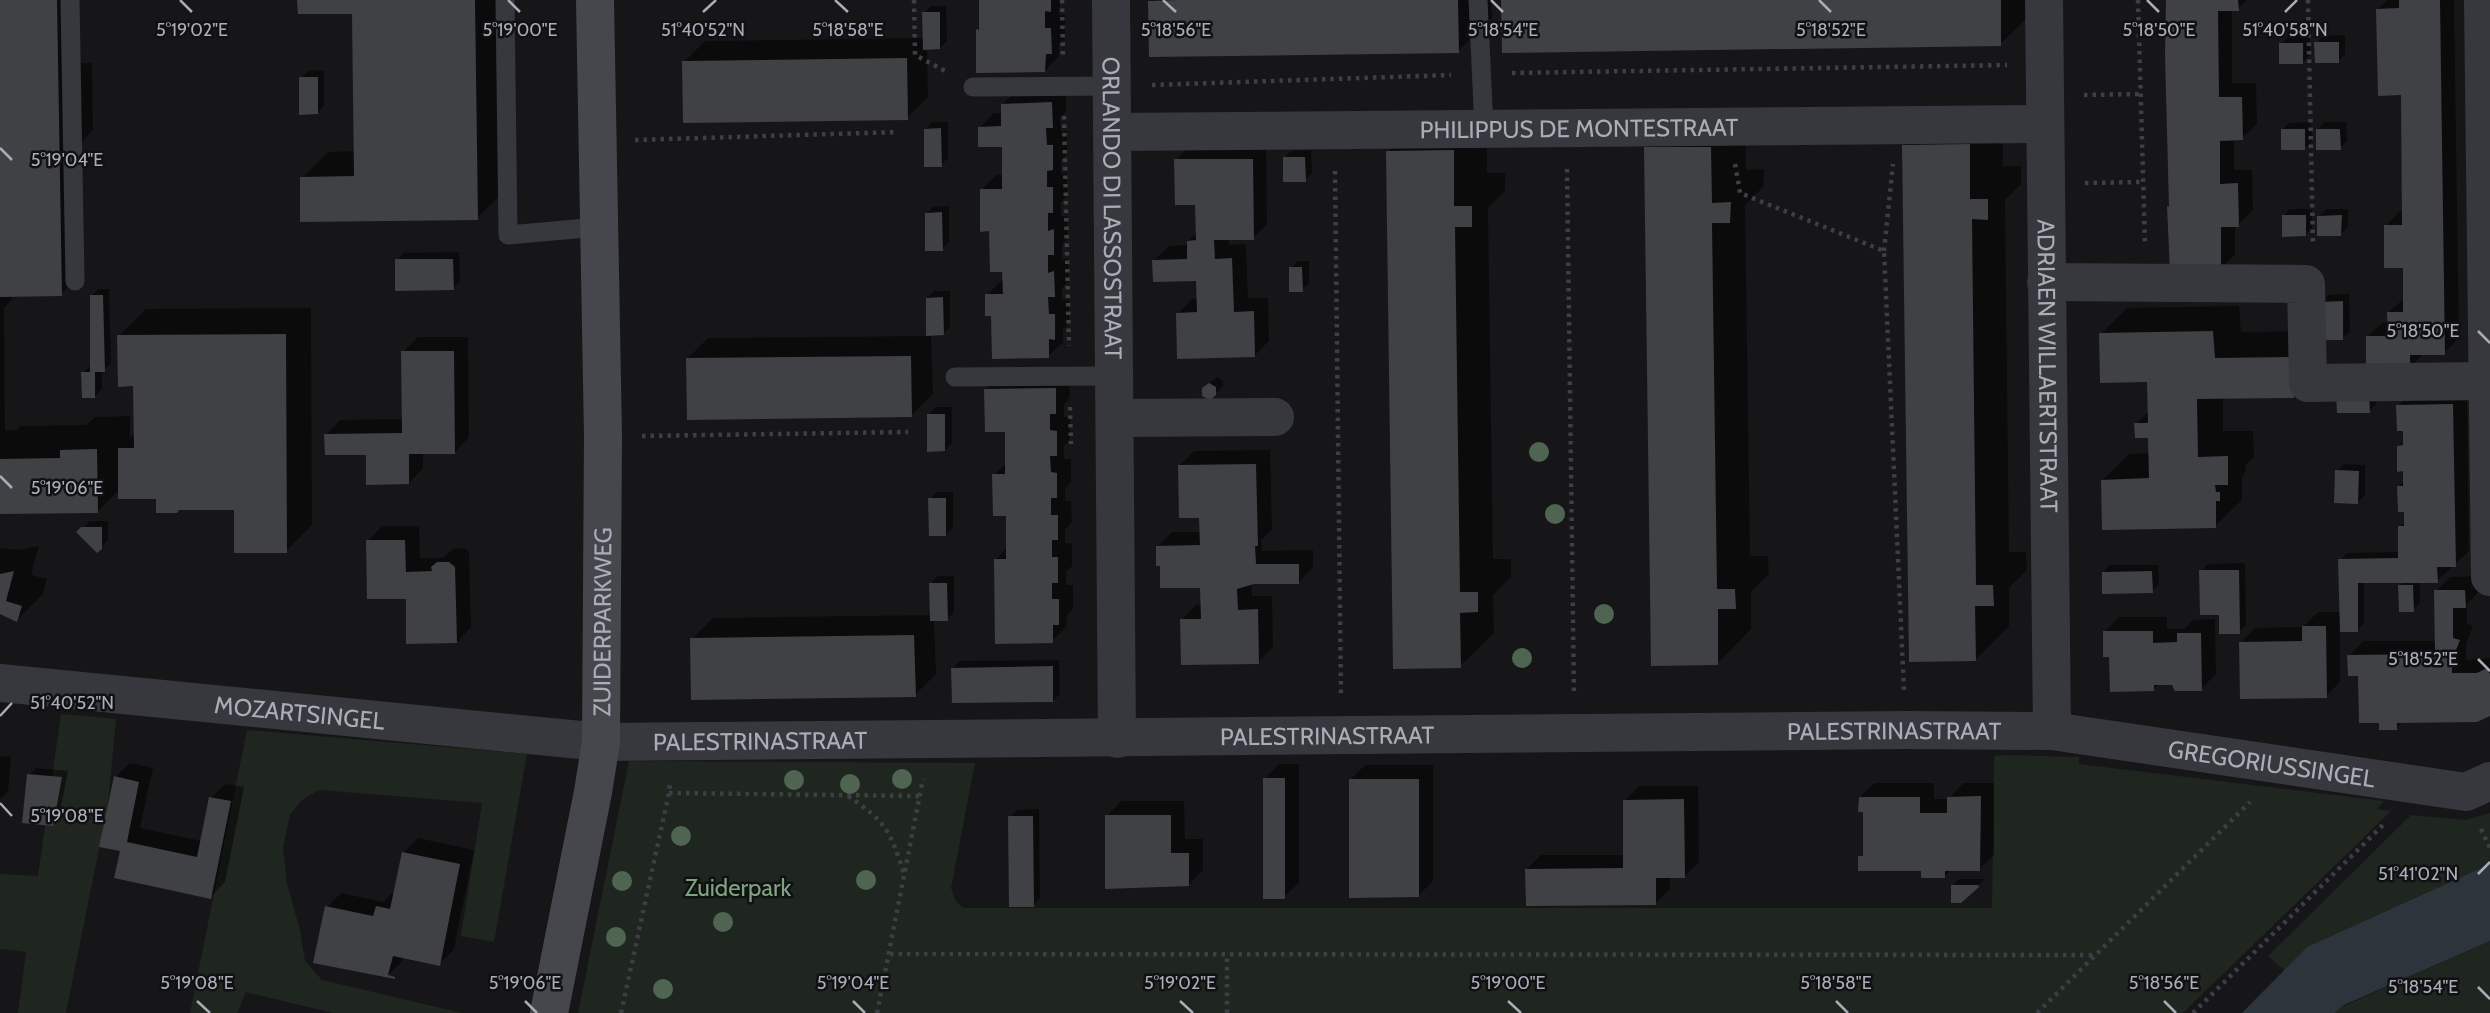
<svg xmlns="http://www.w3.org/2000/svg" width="2490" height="1013" viewBox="0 0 2490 1013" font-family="Cabin,sans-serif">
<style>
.green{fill:#1e261f}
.water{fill:#2c353c}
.shadow{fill:#0007}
.building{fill:#404145}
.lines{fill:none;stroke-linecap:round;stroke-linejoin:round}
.path{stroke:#3d3f44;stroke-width:4.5;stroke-dasharray:3.5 5;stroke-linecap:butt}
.lane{stroke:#37383d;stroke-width:19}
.street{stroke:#37383d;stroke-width:38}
.secondary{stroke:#45474d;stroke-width:38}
.tree{fill:#506452}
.ticks{fill:none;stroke:#a8adb8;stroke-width:2.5}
.labels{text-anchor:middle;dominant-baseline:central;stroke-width:5;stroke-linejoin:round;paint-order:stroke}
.street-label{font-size:24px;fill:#a8adb8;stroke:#111113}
.park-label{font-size:24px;fill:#7fa381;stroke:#111113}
.ticks-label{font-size:18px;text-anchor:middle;fill:#a8adb8;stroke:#111113;stroke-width:5;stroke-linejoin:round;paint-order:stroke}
</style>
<rect width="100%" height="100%" fill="#161618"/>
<path class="green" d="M61 714 116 719 108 804 66 1013H18L26 952 0 949V874L38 876Z
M247 730 527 754 494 942 461 936 482 803 319 790 302 800 290 815 283 848 287 884 300 930 305 961 322 980 462 1013H333L246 992 237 1013H190Z
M2001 755 2079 757V764L2384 801 2377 809 2391 811 2183 1013H578L629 761 975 763 951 888 955 900 963 908H1992L1994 756Z
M2490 813V864L2307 947 2285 971 2268 956 2411 815 2465 820Z
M2490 941V1013H2335L2344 1006Z"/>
<path class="water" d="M2490 864V941L2344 1005 2335 1013H2242L2307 947Z"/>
<path class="shadow" d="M0 0H71L72 63H92L93 130 74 150 75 280 61 294 12 295V299L4 308 5 431 17 430 21 426 86 425 95 417 130 416V438L136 432 135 385 119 336 146 309 311 308 312 525 286 551 236 508H179L158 497 120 489 97 512 0 513Z
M299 0H501L504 192 477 218 302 178 328 152 355 151 353 12Z
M980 0H1060L1059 15H1065V38L1059 44V56L1045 71 977 30 981 27Z
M1152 0H1491L1492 18 1458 51 1150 1Z
M1503 0H2034V11L2000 44Z
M2168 0H2247L2238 9H2232V83H2256L2257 124 2242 138 2234 139V170H2252L2253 210 2238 225H2235V255L2220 269Z
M2387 0H2454L2459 338 2444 353H2424L2410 368 2367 337 2382 323H2389L2388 312 2405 298 2404 266 2386 226 2400 211H2404L2402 94 2378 9Z
M931 6H946L947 41 940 48H927L928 97 907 118 684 62 705 41 924 38V13Z
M2345 35V54L2338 61 2316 43 2323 36Z
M2310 36V55L2303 62 2281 44 2288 37Z
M324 70V106L317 113 301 78 308 71Z
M1066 89V112L1060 118 1061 132 1067 131V154L1061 160V174L1067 173V196L1061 202V217L1067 216 1068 238 1062 244V260L1068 258 1069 281 1062 288V300H1069V323L1063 330V342L1048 356 987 295 1001 281H1004L982 190 996 175H1004L1003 145 980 127 994 113H1003V104L1017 90Z
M2003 111V166H2021V184L2005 200 2009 552H2026L2027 570 2009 588V626L1975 660 1904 145 1938 112Z
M1680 114H1745L1746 170 1764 169 1763 187 1745 205 1750 556H1768L1769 574 1751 592V629L1718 663 1646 148Z
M1487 117V173H1505V191L1488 208 1493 559H1511V577L1493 595 1494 633 1460 666 1388 152 1422 118Z
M932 122H948V158L941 165 925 130Z
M2311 122 2312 141 2305 148 2282 130 2289 123Z
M2325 122H2346L2347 141 2340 148 2318 129Z
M1190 145H1266L1267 224 1253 238H1229V245L1246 244 1248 298H1268L1269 341 1254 356 1178 314 1192 299H1198V280L1154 260 1169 246 1188 245V241L1197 233V203L1176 160Z
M1311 150 1312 173 1305 180 1284 158 1291 151Z
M949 206V242L942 249 926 214 933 207Z
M2290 209H2312V228L2305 235 2283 216Z
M2326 209H2348V227L2341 234 2319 216Z
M459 252 460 281 453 288 397 260 404 253Z
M1298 261H1309V283L1302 290 1291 268Z
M98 289H109L111 364 102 371V389L95 396 83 373 90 366 91 296Z
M934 291H950V327L943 334H931L933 394 912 415 687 359 708 338 927 336V298Z
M2349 294 2350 331 2343 338H2320V370L2293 397H2223V431H2253L2254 457 2246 465 2245 473 2242 477V500L2215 526 2103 480 2129 454 2150 453V436L2136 424 2149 411V380L2101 334 2127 308 2239 306 2241 332 2320 331 2321 302 2328 295Z
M418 337H468L469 437 455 452H423V468L409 483 368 453 326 435 340 420 404 419 403 352Z
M1069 374 1070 397 1064 404V417H1070V440L1064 446V459H1071V482L1065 488V501H1071L1072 522 1065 530V543H1072V566L1066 572V585H1073V609L1067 615 1066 627 1052 641 996 559 1008 547V514L994 475 1007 462V430L986 390 1001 375Z
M1217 377 1222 380 1223 386 1215 394 1204 388Z
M2376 386V404L2369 411 2338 393Z
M2413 391H2467L2469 551 2437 581H2420V603L2413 610 2400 586 2404 581 2364 582V623L2357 630H2340V682L2326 696 2241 643 2255 628 2303 627 2318 612H2341L2340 560 2347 553 2400 552V527L2406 521 2399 486 2405 481 2399 446 2405 440 2398 406Z
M936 407H952V443L945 450 929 414Z
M1270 450 1272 530 1261 540 1262 551 1313 550V567L1299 582 1251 583 1252 596H1272L1273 647 1258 662 1182 620 1196 605H1202V586L1162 564 1157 547 1172 532H1201V516L1180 465 1194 451Z
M2344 464 2365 465V495L2358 502 2337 471Z
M937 492H953V527L946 534 930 499Z
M90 521H108V540L97 551 79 532Z
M382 526H419L420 558H443L453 549 464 548 469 552 471 627 457 642 408 597 368 541Z
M39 546 31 575 47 579 43 594 17 620 0 613V548L18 550Z
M2245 563 2246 625 2239 632 2220 613 2201 571 2208 564Z
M2110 565H2158L2159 584 2152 591 2103 572Z
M938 576H954V612L947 619H934L936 674 915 695 692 639 713 618 932 615 931 583Z
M2479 576V592L2467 604V623L2473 626 2466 644V660L2490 658V714L2404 721 2396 728 2380 721 2360 674 2349 656 2363 641H2437L2436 591 2450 577Z
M2119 617H2167V629H2184L2193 620 2215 619 2216 674 2201 689 2173 683H2160L2153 690 2105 632Z
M1059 660 1060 694 1053 701 953 668 960 661Z
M0 756 11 757 8 792 0 799Z
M130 763 153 768 140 828 202 841 211 798 225 784 244 787 225 882 210 897 122 850 115 777Z
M1279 764H1299V883L1284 897 1265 779Z
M1365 765H1433V881L1418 896 1351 779Z
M36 768 68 771 59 817 52 824 29 775Z
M1875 783H1934V799H1949L1963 783H1994V855L1979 869H1952L1945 876 1923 869 1860 857 1865 852V810L1860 797Z
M1639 786H1698L1699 862 1684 877 1670 876V889L1656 903 1527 869 1541 855H1625V801Z
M1121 801H1184L1185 839H1203V870L1189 885 1107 816Z
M1039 809 1040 898 1033 905 1010 817 1017 810Z
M418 838 474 850 454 949 439 964 403 956 402 962 387 976 327 907 341 893 383 902 392 893H395L403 853Z
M1959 879H1985L1960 901 1952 886Z"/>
<path class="building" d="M0 0H57L62 296 0 297Z
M297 0H475L478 220 300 222V177L354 176 352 14H298Z
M979 0H1051V12L1045 11V28H1051L1052 54H1046L1045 72 976 73V29L979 30Z
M1178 0H1458L1459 53 1149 57 1148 1Z
M1501 0H2001V46L1502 53Z
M2166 0H2238L2239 11H2218L2219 97H2242L2243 140 2220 141V184L2238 183 2239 227H2221V271L2170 272 2167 206 2169 207 2165 55Z
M2399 0H2440L2445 355H2410V369L2366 370V336H2388L2387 312H2403V268H2384V225H2402L2401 95 2378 96 2376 9 2399 8Z
M922 12H940V49L923 50Z
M2314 42H2339V63H2315Z
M2279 43H2303V64H2279Z
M907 58 908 120 683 123 682 61Z
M299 77H318V114L299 115Z
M1052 102 1053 128H1046L1047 145H1053V170L1047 171V187H1053V213H1048V231L1054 229V255H1048V273L1054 271 1055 297H1048L1049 314H1055V340L1049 339V358L992 359 991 316H985V294H1003L1002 272H990L989 231 980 232V189H1002V147H978V127L1001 126V104Z
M941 128 942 167H924V129Z
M2281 129H2305V150H2281Z
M2316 129H2340L2341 150H2316Z
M1970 144V199H1988V220L1972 219 1976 585H1993L1994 606H1975L1976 661 1909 662 1902 145Z
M1644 147H1711L1712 203 1731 202 1730 223H1712L1717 589H1735L1736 609H1718V665L1651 666Z
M1454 150V206H1472V227H1455L1460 592H1478V612L1460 613 1461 668 1393 669 1386 151Z
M1283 157H1305L1306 182H1283Z
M1174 159H1253L1254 240H1214L1215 259 1232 258 1234 312 1254 311 1255 357 1177 359 1176 313 1197 312 1196 281 1153 282 1152 260 1187 259V241L1196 240 1195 205H1175Z
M942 212 943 251H925V213Z
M2282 215H2306V236L2282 237Z
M2342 215 2341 236H2317V216Z
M395 259H453L454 290 395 291Z
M1289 267H1302L1303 292H1289Z
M90 295H103L105 372H95V398H82L81 372H90Z
M943 297 944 335 926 336V298Z
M2343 301V340H2318L2319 302Z
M2213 331 2215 358 2294 357V398L2197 399 2198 457 2228 456V485H2215L2216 492H2220V501H2216V528L2102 530 2101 480 2149 478 2148 438H2135L2134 423H2148L2147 382 2100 383 2099 333Z
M286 334 287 553H234V510H179L177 513H156V499H118V448H134L133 386 118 387 117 335Z
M401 351H454L455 454H409V484L366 485V455H325L324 434 402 433Z
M911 356 912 417 687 420 686 358Z
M1209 383 1216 387V395L1210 400 1202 396V388Z
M1056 388V414H1050V430L1057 431V456H1050L1051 472 1057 473V498H1051V515H1058V540H1052V557H1058V583H1052V599H1059V625H1053V643L995 644 994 559H1006V516H993L992 474H1005V432H985L984 389Z
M2336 392H2369L2370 413H2337Z
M2453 404 2456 567H2437L2438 583H2358V632H2340L2338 559 2398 558V526H2404V512H2398L2397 486H2403V471L2397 472V446L2403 445V431H2397L2396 405Z
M927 414H945V451L927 452Z
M97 449 98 513 0 514V459L60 458V450Z
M1256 464 1258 546H1255L1256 564H1299V584H1254L1237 589 1238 610 1258 609 1259 664 1181 665 1180 619H1201L1200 588H1160V566H1156V546L1200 545 1199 518H1179L1178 465Z
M2335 470 2359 471 2358 504 2334 503Z
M928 498H946V536H929Z
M81 527H102V549L97 553 76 532Z
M366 540H405L406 572 432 571 431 567 437 562H449L455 567 457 643 406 644V599H367Z
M2199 570H2239L2240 634H2219V615H2200Z
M14 571 6 601 22 606 17 622 0 614V574Z
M2152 571 2153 593 2102 594V572Z
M929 583H947L948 621H930Z
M2398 585H2413L2414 612H2399Z
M2434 590H2465L2466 608H2453V638L2460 640 2452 660V673H2477L2487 668 2490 674V716L2477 722 2397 723V730H2379V723H2359L2358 676H2348L2347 655 2435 654Z
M2302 626H2326L2327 698 2240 699 2239 642 2302 641Z
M2103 631H2153V643L2177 642V633H2201L2202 691H2175L2172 685H2154V691L2110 692 2109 657H2103Z
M914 635 916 697 691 700 690 638Z
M1053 666V702L952 703 951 668Z
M27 774 62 777 53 826 22 823Z
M114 776 139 782 127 842 197 857 209 797 231 801 211 899 114 878 120 851 99 847Z
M1263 778H1285V899H1263Z
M1349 779H1419V897L1349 898Z
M1981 796 1980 871H1945V878H1921V871H1858V856H1863V812H1858L1859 797H1920V813H1947V797Z
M1684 799 1685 878H1656V905L1526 906 1525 869 1623 868V800Z
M1105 815H1171V853H1189V886L1105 889Z
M1008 816H1033L1034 907H1009Z
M402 852 460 864 440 966 393 956 388 975 395 977V979L313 963 325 906 373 916 376 906 390 909Z
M1951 885H1978L1979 887 1961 903H1951Z"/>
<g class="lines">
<path class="path" d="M914 0 915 55 949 73
M1062 0 1063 59
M2138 0 2145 244
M2308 0 2313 246
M1512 73 2007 65
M1152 85 1451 75
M2084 95 2140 94
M1064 116 1069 346
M635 140 898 132
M1735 164 1740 193 1884 251 1904 691
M1567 169 1574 695
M1335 171 1341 697
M2085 183 2143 182
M1884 251 1893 164
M1070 407 1071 444
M642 436 908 432
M669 793 920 796
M848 796C886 822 890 830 904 874
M2481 829 2490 848
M890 954 2096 955
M621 1013 669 793 670 781
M877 1013 923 779
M1227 1013V954
M2037 1013 2250 802
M2193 1013 2386 822"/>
<path class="lane" d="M70 0 75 281
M505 0 508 235 598 227
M1478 0 1484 128
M973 87 1112 86
M955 377 1114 376"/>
<g class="street">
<path id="s1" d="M1111 0 1117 739"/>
<path id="s2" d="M2044 0 2052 731"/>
<path d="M2483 0 2490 577"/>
<path id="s3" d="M1112 132 2045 124"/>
<path d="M2046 282 2306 284 2308 383 2488 381"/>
<path d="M1115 418 1275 417"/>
<path id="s4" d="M0 683 601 742 1905 730 2052 731 2466 792 2490 781"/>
</g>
<path class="secondary" id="s5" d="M549 1013 593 792 601 742 603 436 595 0"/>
</g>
<g class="tree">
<circle cx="1539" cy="452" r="10"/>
<circle cx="1555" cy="514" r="10"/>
<circle cx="1604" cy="614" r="10"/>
<circle cx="1522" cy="658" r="10"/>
<circle cx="902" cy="779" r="10"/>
<circle cx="794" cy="780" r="10"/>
<circle cx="850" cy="784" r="10"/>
<circle cx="681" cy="836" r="10"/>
<circle cx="866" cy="880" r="10"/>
<circle cx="622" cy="881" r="10"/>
<circle cx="723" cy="922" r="10"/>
<circle cx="616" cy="937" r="10"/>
<circle cx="663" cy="989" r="10"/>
</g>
<path class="ticks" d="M180 0 192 12M508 0 520 12M835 0 848 12M1163 0 1176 12M1491 0 1503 12M1819 0 1831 12M2147 0 2159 12M703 12 716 0M2285 12 2297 0M0 148 12 160M2478 331 2490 343M0 476 12 488M2478 659 2490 671M0 716 12 703M0 803 12 816M2478 874 2490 862M2478 987 2490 999M197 1001 210 1013M525 1001 537 1013M853 1001 865 1013M1180 1001 1193 1013M1508 1001 1521 1013M1836 1001 1848 1013M2164 1001 2176 1013"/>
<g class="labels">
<g class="street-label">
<text stroke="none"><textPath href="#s3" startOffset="467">PHILIPPUS DE MONTESTRAAT</textPath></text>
<text stroke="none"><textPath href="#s1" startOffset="208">ORLANDO DI LASSOSTRAAT</textPath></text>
<text stroke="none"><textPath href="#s2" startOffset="366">ADRIAEN WILLAERTSTRAAT</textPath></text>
<text stroke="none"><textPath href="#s5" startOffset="396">ZUIDERPARKWEG</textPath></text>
<text stroke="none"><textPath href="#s4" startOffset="301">MOZARTSINGEL</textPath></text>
<text stroke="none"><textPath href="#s4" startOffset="1897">PALESTRINASTRAAT</textPath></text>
<text stroke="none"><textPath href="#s4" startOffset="1330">PALESTRINASTRAAT</textPath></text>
<text stroke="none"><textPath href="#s4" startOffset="763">PALESTRINASTRAAT</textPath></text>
<text stroke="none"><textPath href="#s4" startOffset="2277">GREGORIUSSINGEL</textPath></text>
</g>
<g class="park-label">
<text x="738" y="887">Zuiderpark</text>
</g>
</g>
<g class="ticks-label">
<text x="192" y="36">5°19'02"E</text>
<text x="520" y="36">5°19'00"E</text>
<text x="703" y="36">51°40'52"N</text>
<text x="848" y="36">5°18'58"E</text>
<text x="1176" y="36">5°18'56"E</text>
<text x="1503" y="36">5°18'54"E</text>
<text x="1831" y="36">5°18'52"E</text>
<text x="2159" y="36">5°18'50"E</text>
<text x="2285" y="36">51°40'58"N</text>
<text x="67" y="166">5°19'04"E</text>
<text x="2423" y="337">5°18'50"E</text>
<text x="67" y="494">5°19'06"E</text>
<text x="2423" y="665">5°18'52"E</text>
<text x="72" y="709">51°40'52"N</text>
<text x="67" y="822">5°19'08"E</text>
<text x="2418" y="880">51°41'02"N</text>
<text x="197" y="989">5°19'08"E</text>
<text x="525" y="989">5°19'06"E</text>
<text x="853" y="989">5°19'04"E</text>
<text x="1180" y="989">5°19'02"E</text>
<text x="1508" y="989">5°19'00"E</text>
<text x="1836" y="989">5°18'58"E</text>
<text x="2164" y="989">5°18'56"E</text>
<text x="2423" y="993">5°18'54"E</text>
</g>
</svg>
